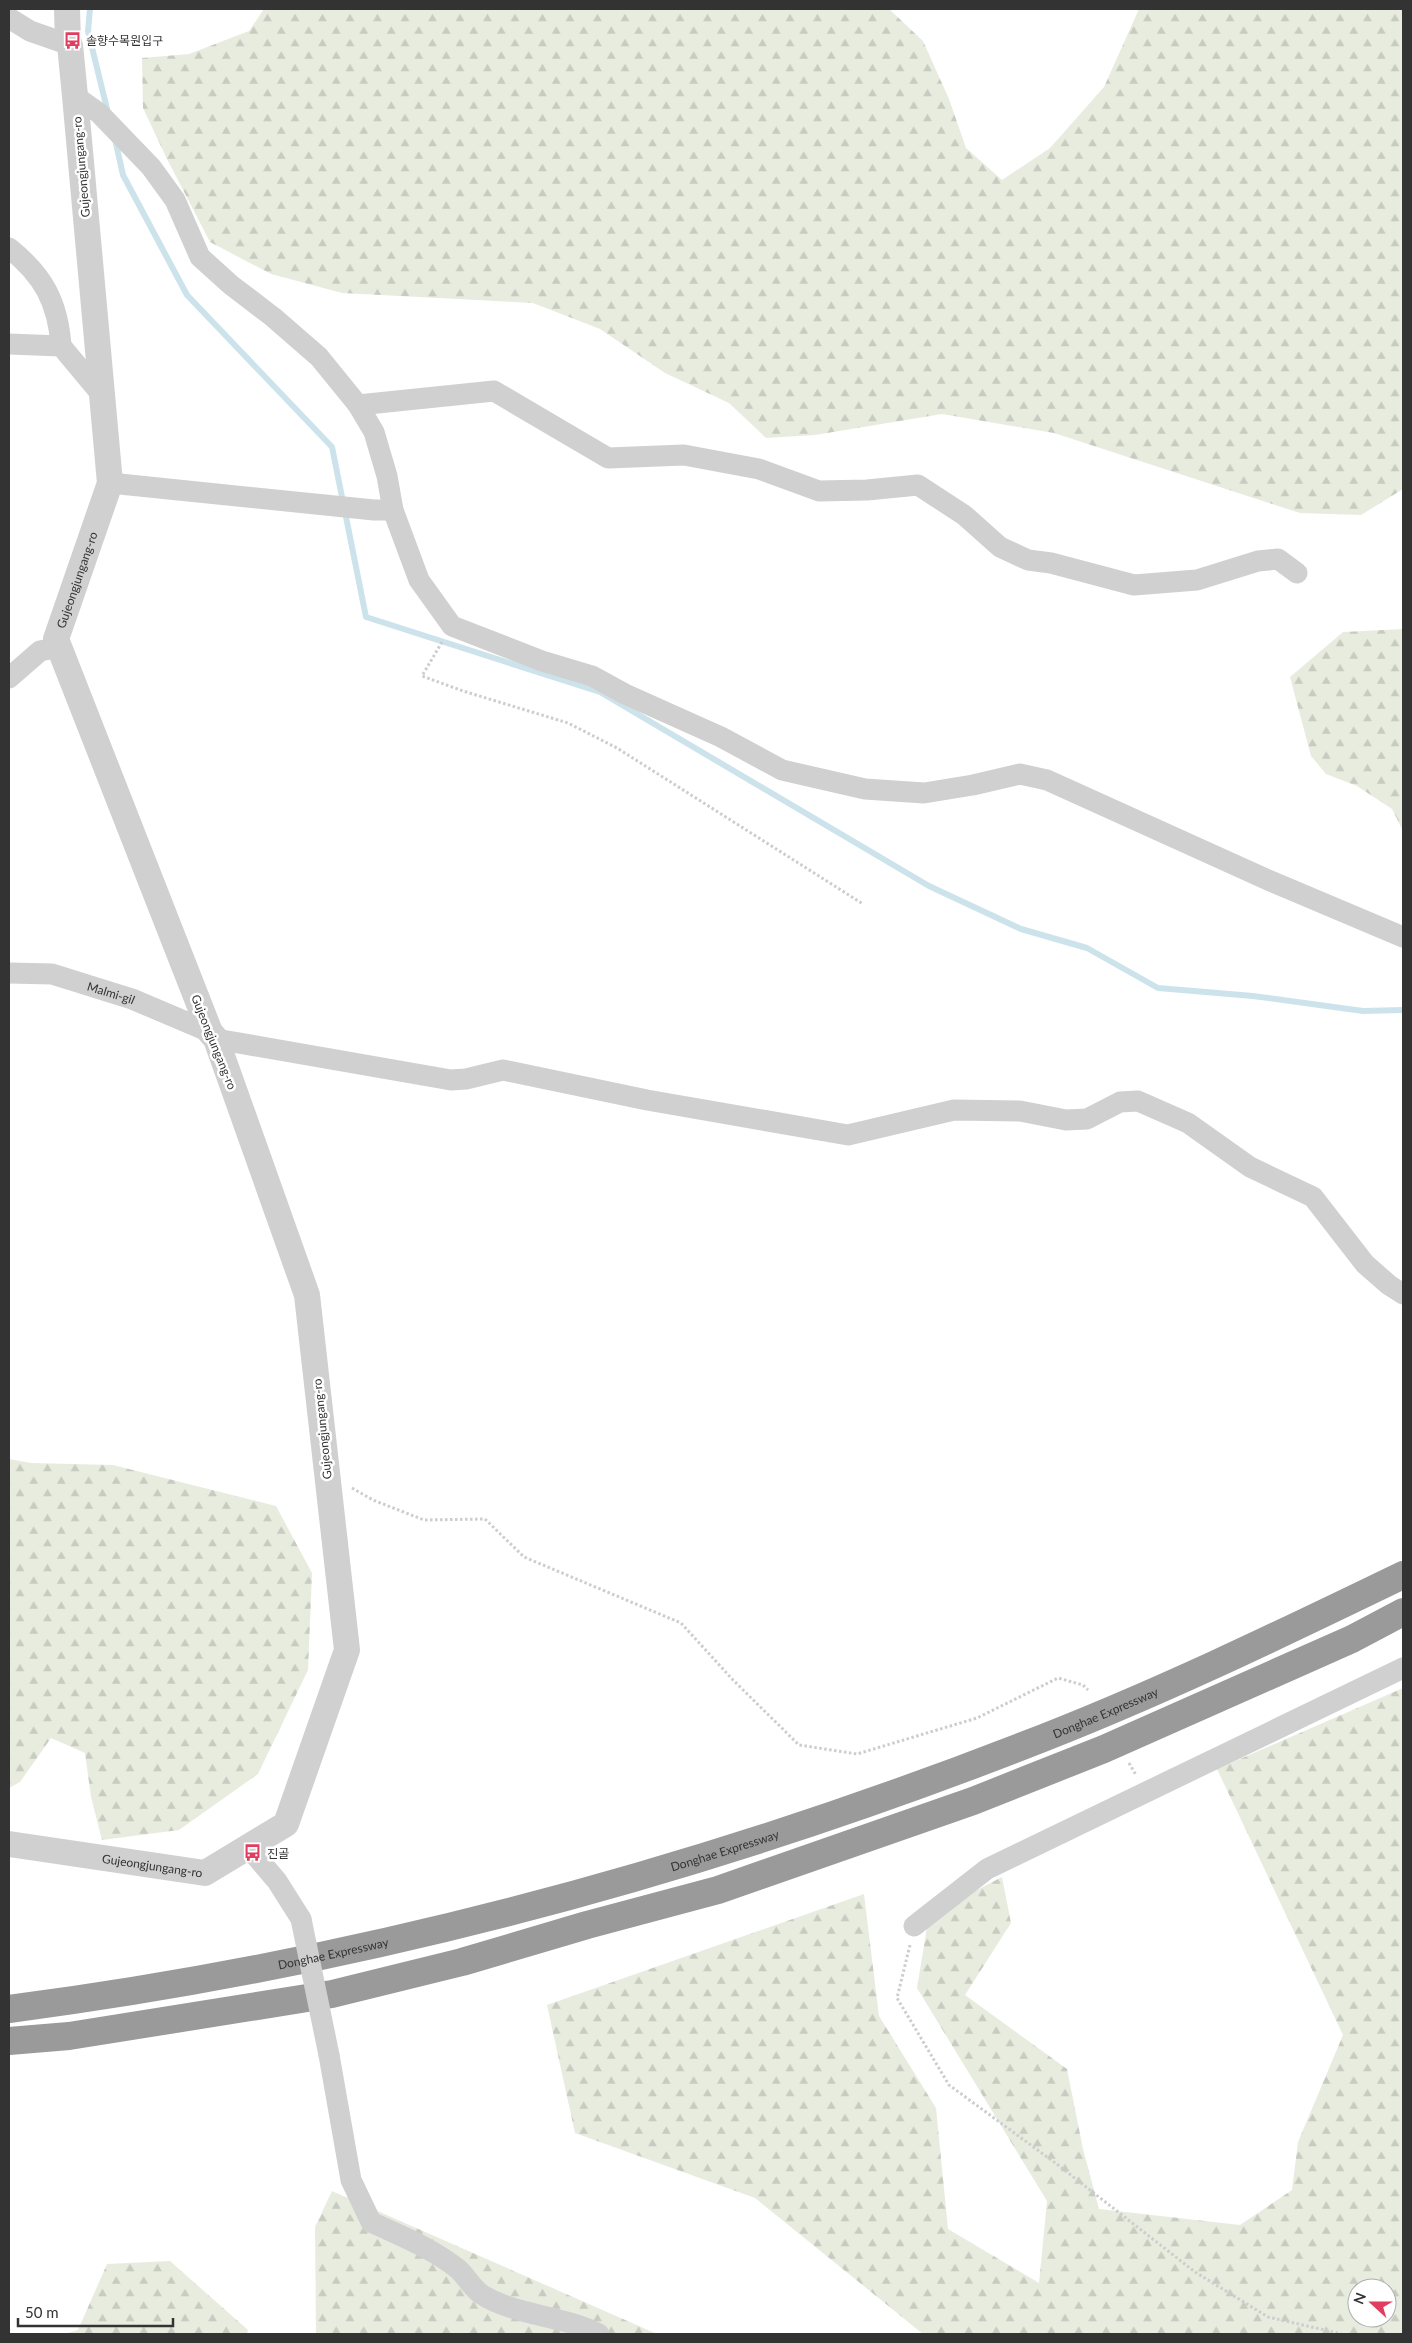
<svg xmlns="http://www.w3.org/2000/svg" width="1412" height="2343" viewBox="0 0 1412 2343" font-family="Lato,'Noto Sans KR',sans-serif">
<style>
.forest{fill:url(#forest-firs);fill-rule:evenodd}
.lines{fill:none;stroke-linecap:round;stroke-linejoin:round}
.stream{stroke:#cde3eb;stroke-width:6}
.path{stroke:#cdcdcd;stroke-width:3;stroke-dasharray:2.5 2.5;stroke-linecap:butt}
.minor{stroke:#d0d0d0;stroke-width:21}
.tertiary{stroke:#d0d0d0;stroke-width:26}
.motorway{stroke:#9a9a9a;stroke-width:28}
.minor-bridge{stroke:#d0d0d0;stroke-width:21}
.labels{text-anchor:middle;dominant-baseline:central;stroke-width:5;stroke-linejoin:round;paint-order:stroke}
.poi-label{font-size:12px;fill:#333;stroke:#fff;text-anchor:start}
.street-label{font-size:12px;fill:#333;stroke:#fff}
</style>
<defs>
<pattern id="forest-firs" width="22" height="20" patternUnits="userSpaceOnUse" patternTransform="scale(1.25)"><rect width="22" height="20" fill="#e7ecdf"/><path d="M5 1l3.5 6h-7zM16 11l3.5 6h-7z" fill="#c7cbc0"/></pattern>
</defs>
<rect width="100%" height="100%" fill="#fff"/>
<path class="forest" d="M264 9H889L923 41 949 99 966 148 1002 180 1050 148 1104 87 1139 9H1403V489L1361 515 1300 513 1054 433 942 414 815 435 766 438 729 403 665 373 600 329 533 303 342 293 271 274 210 242 167 159 143 108 142 58 189 54 249 31Z
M1403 629V831L1392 809 1357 786 1326 774 1311 756 1290 677 1343 632Z
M9 1459 31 1463 113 1465 276 1506 312 1573 308 1670 258 1774 179 1830 102 1840 91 1797 85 1753 51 1738 20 1782 9 1788Z
M1403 1688V2334H923L755 2198 575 2133 547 2005 864 1894 879 2016 936 2108 948 2229 1039 2283 1047 2201 917 1988 929 1915 1002 1877 1011 1923 965 1995 1067 2069 1083 2149 1099 2209 1240 2225 1292 2190 1298 2142 1343 2035 1217 1769ZM1357 2288H1387V2318H1357Z
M332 2191 657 2334H316L315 2227Z
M170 2261 248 2330 247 2334H64L78 2330 107 2264Z"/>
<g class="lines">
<path class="stream" d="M90 9 88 31 108 113
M115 139 123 175 187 295 332 447 366 617 600 692 929 886 1021 929 1087 948 1158 988 1253 996 1363 1011 1403 1010"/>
<path class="path" d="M442 642 422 676 463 691 568 723 617 748 863 904
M352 1488 373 1500 424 1520 485 1519 524 1557 681 1623 733 1680 799 1745 857 1754 977 1718 1058 1678 1083 1685 1088 1690
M1129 1763 1136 1775
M910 1945 897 1998 949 2085 1058 2165 1195 2272 1268 2317 1342 2334"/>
<g class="minor">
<path d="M9 18 30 31 70 45"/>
<path d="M75 96 99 113 151 167 175 200 200 257 231 285 273 317 319 357 358 405 374 432 387 476 393 510 419 580 452 626 542 661 592 676 625 694 721 737 782 770 865 789 924 793 973 785 1020 774 1047 780 1268 880 1403 937"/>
<path d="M9 248C43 275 58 302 61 346"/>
<path d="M9 344 61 346 102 395"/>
<path d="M358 405 494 391 608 458 684 455 759 469 819 491 867 490 918 485 964 515 1000 547 1028 560 1051 563 1134 585 1197 580 1258 561 1278 559 1297 573"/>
<path d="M110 483 374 510H393"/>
<path d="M9 678 40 651 59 647"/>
<path id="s1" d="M9 973 52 974 132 999 210 1032"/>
<path d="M216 1039 451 1080 466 1079 503 1070 647 1100 848 1135 954 1110 1020 1111 1066 1120 1087 1119 1120 1102 1138 1101 1188 1123 1250 1167 1313 1197 1365 1264 1389 1285 1403 1294"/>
<path d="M248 1847 277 1881 301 1919"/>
<path d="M914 1926 987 1869 1403 1668"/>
<path d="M329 2055 351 2180 371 2222C401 2236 432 2248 458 2269 466 2276 472 2288 481 2294 515 2316 563 2315 599 2334"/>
</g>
<path class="tertiary" id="s2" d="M9 1844 205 1873 286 1824 347 1650 307 1295 216 1039 210 1032 56 639 110 483 75 96 70 45 68 43 67 9"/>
<g class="motorway">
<path id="s3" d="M9 2009C355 1964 695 1873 1020 1747 1151 1697 1277 1636 1403 1575"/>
<path d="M9 2041 69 2036 332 1994 462 1962 587 1925 718 1890 973 1801 1104 1749 1352 1639 1403 1612"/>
</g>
<path class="minor-bridge" d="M301 1919 329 2055"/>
</g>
<defs>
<symbol id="bus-bare" viewBox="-9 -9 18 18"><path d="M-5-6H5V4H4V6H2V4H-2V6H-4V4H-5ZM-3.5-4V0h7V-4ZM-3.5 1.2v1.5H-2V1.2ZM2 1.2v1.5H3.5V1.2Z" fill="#e13e5f" stroke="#fff" stroke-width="2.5" paint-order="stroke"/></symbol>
</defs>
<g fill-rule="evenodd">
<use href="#bus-bare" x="60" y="28" width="25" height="25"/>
<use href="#bus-bare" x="240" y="1840" width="25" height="25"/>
</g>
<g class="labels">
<g class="poi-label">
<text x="86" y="40">솔향수목원입구</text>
<text x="267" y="1853">진골</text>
</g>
<g class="street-label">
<text transform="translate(81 167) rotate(-95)">Gujeongjungang-ro</text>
<text stroke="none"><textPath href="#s2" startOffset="1600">Gujeongjungang-ro</textPath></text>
<text stroke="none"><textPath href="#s1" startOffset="105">Malmi-gil</textPath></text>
<text transform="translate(214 1042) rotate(68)">Gujeongjungang-ro</text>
<text transform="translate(322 1429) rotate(-96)">Gujeongjungang-ro</text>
<text stroke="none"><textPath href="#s3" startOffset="1139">Donghae Expressway</textPath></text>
<text stroke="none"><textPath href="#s3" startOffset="734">Donghae Expressway</textPath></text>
<text stroke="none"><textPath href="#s2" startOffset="145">Gujeongjungang-ro</textPath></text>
<text stroke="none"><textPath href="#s3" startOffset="329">Donghae Expressway</textPath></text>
</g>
</g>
<rect width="1412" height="2343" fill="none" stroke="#333333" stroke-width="20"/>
<g transform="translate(1372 2303) rotate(291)"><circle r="24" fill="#ffffff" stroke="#adadad"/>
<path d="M0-4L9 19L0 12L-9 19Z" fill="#e13e5f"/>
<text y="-8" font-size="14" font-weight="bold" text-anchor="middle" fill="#333333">N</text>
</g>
<path d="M18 2318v8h155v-8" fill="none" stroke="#333333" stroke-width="2.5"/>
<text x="25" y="2318" font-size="15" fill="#333333" stroke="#ffffff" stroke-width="4" paint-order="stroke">50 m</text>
</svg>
